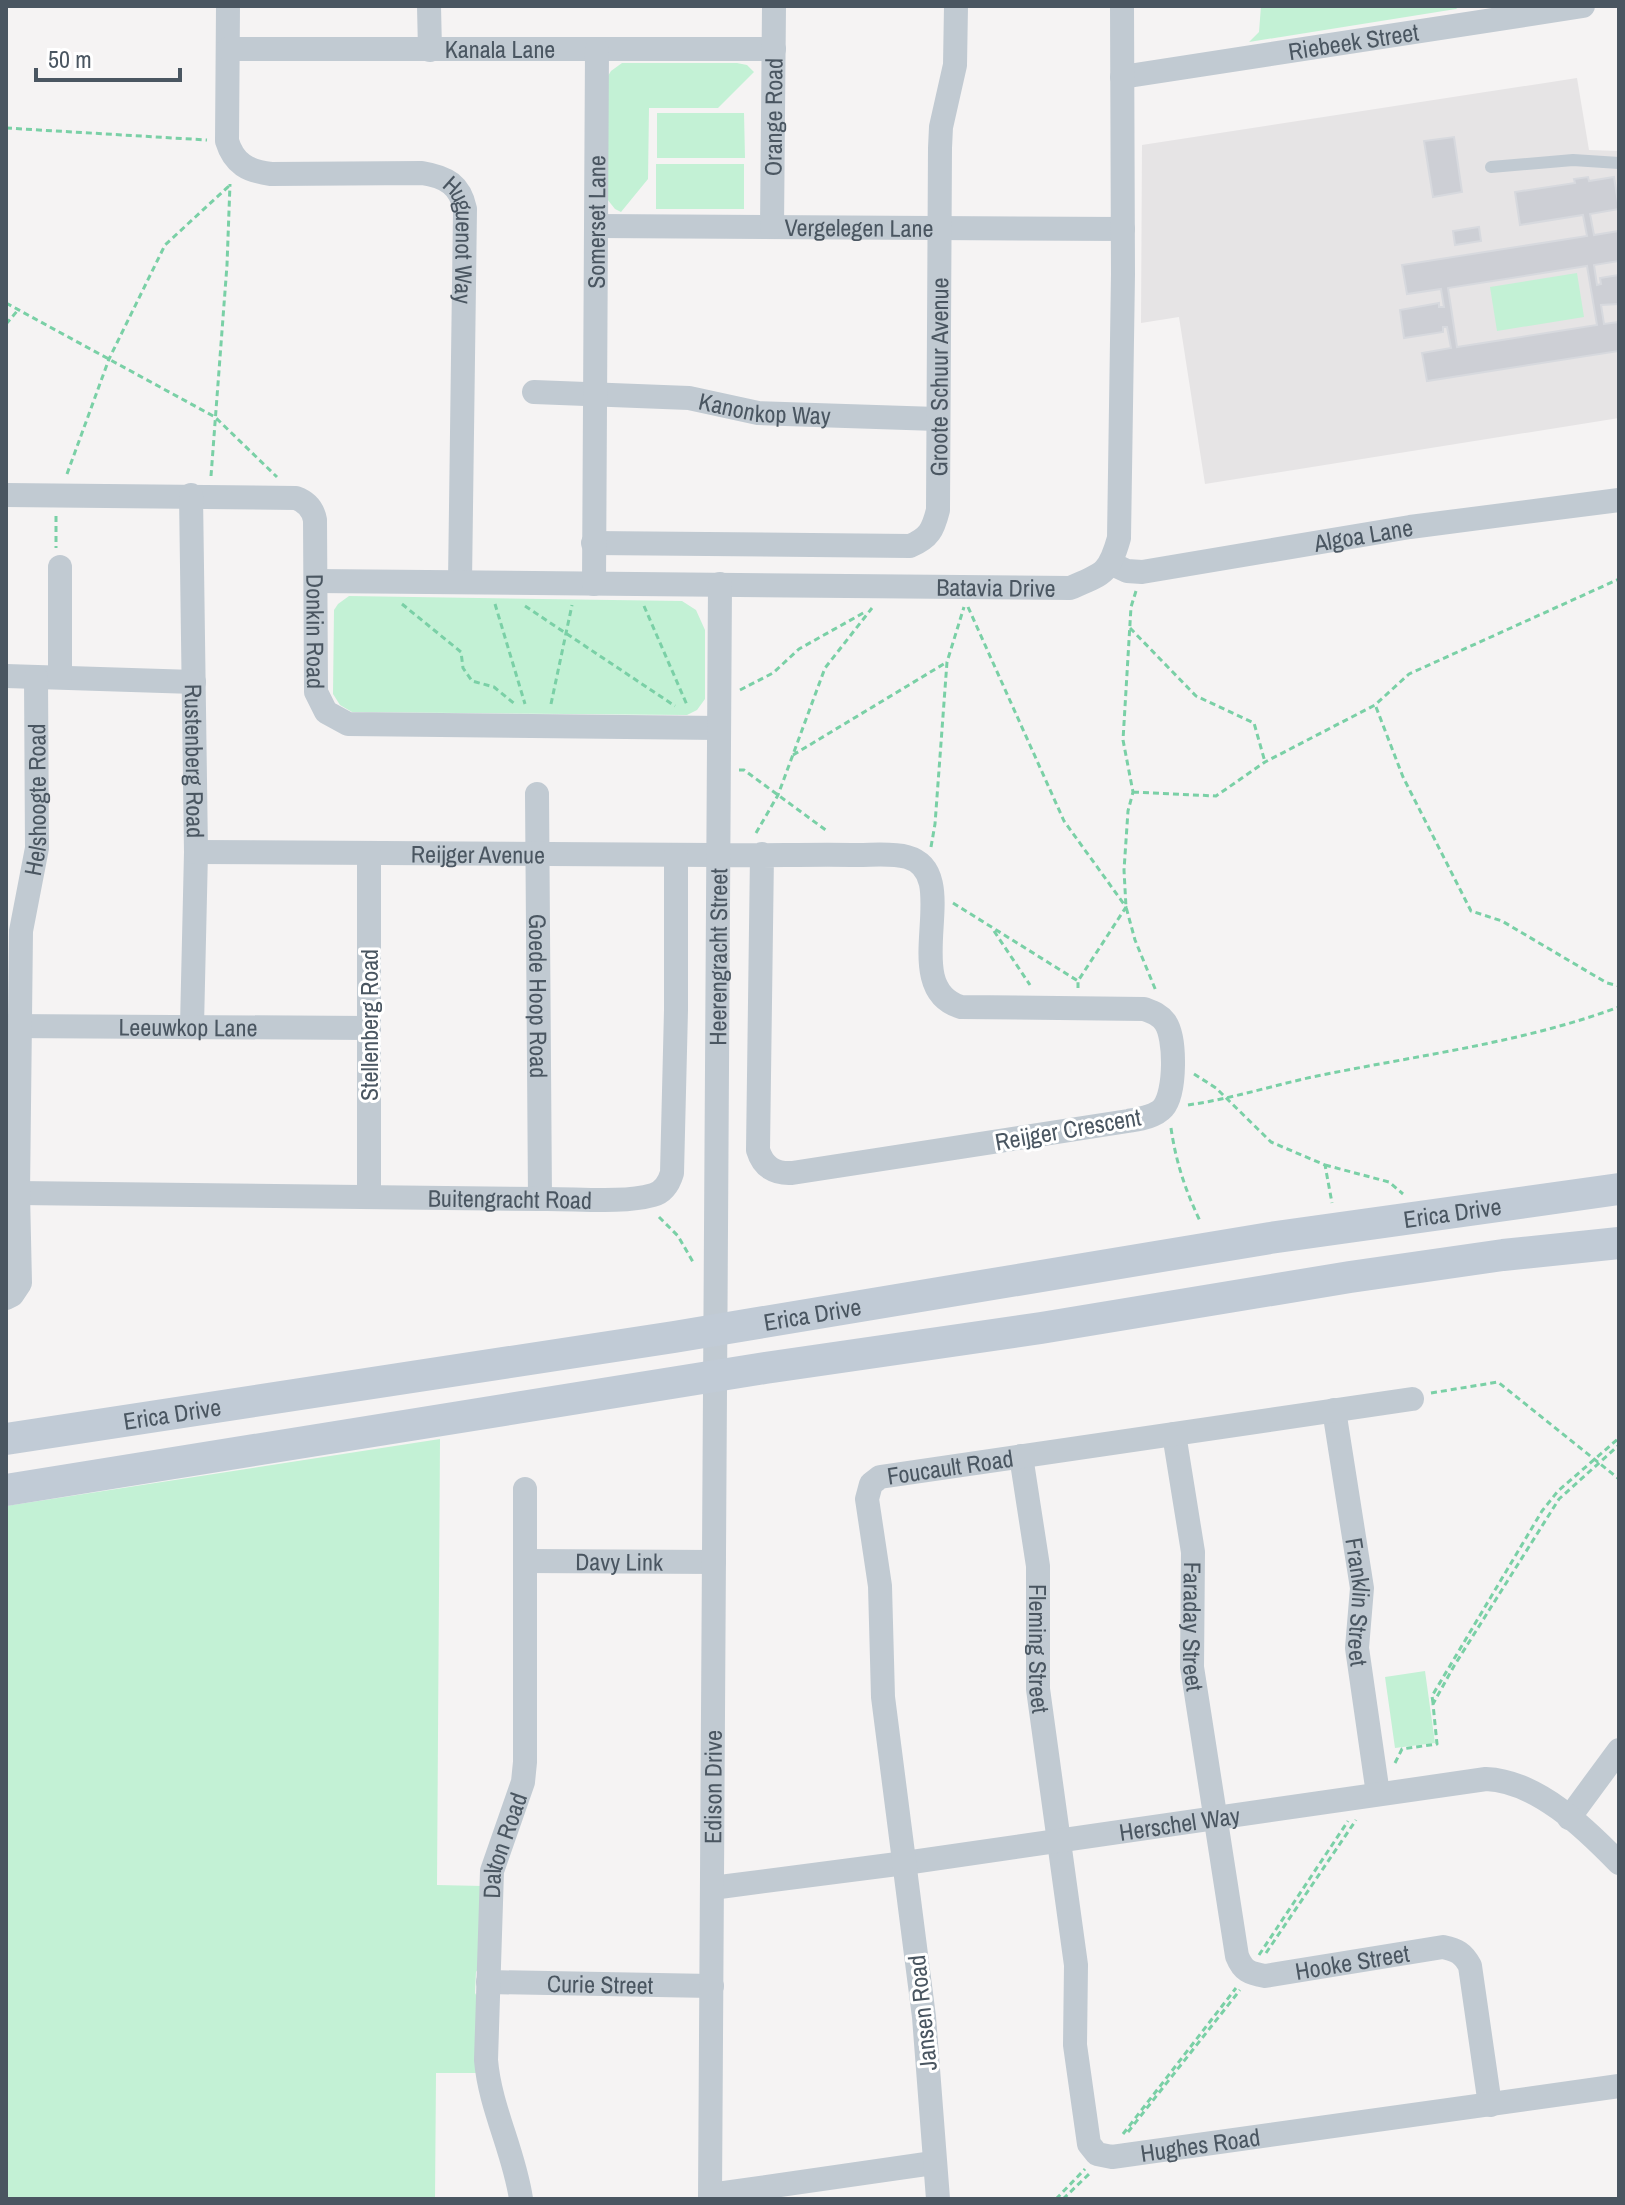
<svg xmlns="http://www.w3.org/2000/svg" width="1625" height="2205" viewBox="0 0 1625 2205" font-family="'Archivo Narrow',sans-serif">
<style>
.education{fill:#e6e4e5}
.green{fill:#c3f1d5}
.building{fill:#cdcfd5;stroke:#d7d9de;stroke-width:2;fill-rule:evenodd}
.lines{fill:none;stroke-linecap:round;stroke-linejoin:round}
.path{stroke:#7ad0a6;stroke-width:3;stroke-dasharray:6 4;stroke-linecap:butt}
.lane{stroke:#c1cad2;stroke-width:12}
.street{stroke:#c1cad2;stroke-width:24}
.secondary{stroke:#c1cbd6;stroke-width:32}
.labels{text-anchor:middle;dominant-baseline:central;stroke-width:6;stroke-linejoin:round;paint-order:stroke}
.street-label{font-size:24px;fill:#4a5661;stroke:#fff}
</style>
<rect width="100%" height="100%" fill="#f5f3f3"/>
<path class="education" d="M1577 78 1589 150 1619 151V418L1205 484 1179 317 1141 323 1142 145Z"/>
<path class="green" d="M1261 6H1460L1456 9 1249 42 1259 32Z
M622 63H737L747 65 754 72 718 108H649L648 179 621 212 615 209 607 199 608 76 611 71Z
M657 113H744L745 158H657Z
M656 164H744V209H656Z
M1577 273 1584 317 1497 331 1490 287Z
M349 596 682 601 696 610 705 630V699L697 710 687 715 352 712 340 705 333 694 334 610 338 604Z
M440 1439 437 1885 483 1886 482 1962 476 1972 475 1993 482 2005 480 2073H436L435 2199H6V1506Z
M1425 1671 1435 1743 1395 1748 1385 1677Z"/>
<path class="building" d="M1454 137 1462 192 1433 197 1424 141Z
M1588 177 1589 181 1614 177 1619 209 1590 214 1594 235 1619 231V261L1594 265 1597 285 1601 284 1600 278 1619 275V304L1601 305 1604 324 1619 322V351L1427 381 1422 353 1451 348 1447 327H1443V332L1404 338 1400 310 1439 303V307H1444L1441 289 1407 294 1402 265 1587 236 1583 215 1520 225 1515 192 1575 183 1574 179ZM1587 266 1597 325 1457 347 1448 288Z
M1479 227 1481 241 1455 245 1453 231Z"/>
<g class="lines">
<path class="path" d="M6 128 207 140
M6 303 215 417 277 477
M6 324 18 310
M67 474 109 359 165 245 230 185
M211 476 227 265 230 184
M56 516V548
M1136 591 1131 607 1123 740 1133 792 1128 811 1124 870 1126 907 1135 940 1156 991
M402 604 461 652 463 668 472 681 494 687 516 705
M495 604 525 704
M525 606 675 706
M644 606 687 705
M968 607 1064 821 1126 907 1078 981V988
M1130 628 1196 696 1254 723 1265 762
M740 690 773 673 799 649 865 612
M551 704 572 605
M1376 707 1403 777 1471 911 1502 921 1607 983 1619 986
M793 755 947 662
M739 770H744L827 831
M1133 792 1216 796 1265 762 1375 705 1409 674 1619 579
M756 833 778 795 825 668 872 608
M931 847 935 824 947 662 964 607
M953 903 1078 981
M994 931 1030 985
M1194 1074 1216 1088 1271 1142 1325 1165 1332 1203
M1188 1105C1237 1098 1283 1082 1332 1073 1428 1054 1527 1041 1619 1007
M1171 1128C1176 1163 1186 1192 1201 1223
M1325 1165 1389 1182 1403 1194
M659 1217 678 1236 693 1262
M1431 1393 1498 1382 1619 1479
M1433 1703 1432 1696 1542 1511 1558 1491 1619 1438
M1395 1763 1402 1749 1437 1744 1433 1704 1454 1666 1559 1499 1619 1445
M1266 1953 1356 1820
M1259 1955 1348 1821
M1128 2132 1240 1990
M1123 2134 1236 1988
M1056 2199 1085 2169
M1063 2199 1089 2174"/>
<path class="lane" d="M1491 167 1573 160 1619 163"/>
<g class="street">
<path id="s1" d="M228 6 227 141C234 164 248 171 271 174L422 173C447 177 460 185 465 209L460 582"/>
<path d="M429 6 430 50"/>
<path id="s2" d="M228 49H774"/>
<path id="s3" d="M1122 77 1583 6"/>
<path id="s4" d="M597 226 1123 229"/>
<path id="s5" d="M772 227 774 6"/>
<path id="s6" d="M534 392 689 398 758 413 937 419"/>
<path id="s7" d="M6 495 296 498C307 502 313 509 315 520L316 692 326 712 348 724 719 728"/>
<path id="s8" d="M191 495 196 852 192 1026"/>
<path id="s9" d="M593 543 910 546C929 538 933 530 938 510L940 148 941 127 955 65 956 6"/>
<path id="s10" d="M1112 564 1127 571 1142 572 1410 527 1619 500"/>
<path id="s11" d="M316 581 1070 588C1103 574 1109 574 1119 538L1123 274 1122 6"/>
<path id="s12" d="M594 584 597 50"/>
<path d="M6 676 194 682"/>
<path d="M60 676V567"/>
<path id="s13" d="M537 794 540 1199"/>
<path id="s14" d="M196 852C368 853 540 855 713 855 761 856 810 854 858 855 874 855 892 853 907 857 966 873 895 987 961 1007L1144 1009C1152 1012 1159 1014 1165 1022 1176 1037 1176 1093 1163 1108 1155 1117 1139 1119 1128 1121L792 1173C775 1174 763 1167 758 1150L762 854"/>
<path id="s15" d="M6 1026 369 1028"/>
<path id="s16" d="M18 1193 540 1199C573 1198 621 1204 653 1195 664 1192 669 1183 672 1173L676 1010V855"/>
<path d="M369 1197V853"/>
<path id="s17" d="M6 1298 12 1295 20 1283 18 1193 21 931 37 848 36 678"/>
<path id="s18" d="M1334 1410 1362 1588 1357 1648 1378 1794"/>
<path id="s19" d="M1174 1434 1193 1552 1192 1667 1237 1956C1243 1971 1249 1973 1265 1976L1443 1947C1457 1950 1463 1953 1470 1966L1490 2105"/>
<path id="s20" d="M1021 1456 1038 1566V1689L1076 1965 1075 2045 1089 2144 1097 2154 1112 2157 1619 2086"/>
<path id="s21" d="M525 1561 714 1562"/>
<path d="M1569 1818 1619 1750"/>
<path id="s22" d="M712 1888 905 1863 1486 1779C1537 1781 1585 1828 1619 1863"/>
<path id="s23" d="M488 1982 712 1986"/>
<path d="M710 2195 933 2163"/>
<path id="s24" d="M521 2199C514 2151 490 2108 486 2060L492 1871 523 1782 525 1762V1489"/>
<path id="s25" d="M710 2199 720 584"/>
<path id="s26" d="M938 2199 924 2017 883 1697 880 1586 867 1499 871 1484 880 1477 1412 1399"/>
</g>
<g class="secondary">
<path id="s27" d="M6 1439 674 1337 1270 1238 1619 1189"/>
<path d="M6 1490 765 1368 1041 1328 1350 1277 1503 1255 1619 1243"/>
</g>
</g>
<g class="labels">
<g class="street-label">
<text stroke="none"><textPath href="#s3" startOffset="234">Riebeek Street</textPath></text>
<text stroke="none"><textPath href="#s2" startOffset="272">Kanala Lane</textPath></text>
<text stroke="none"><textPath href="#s5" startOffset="110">Orange Road</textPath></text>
<text stroke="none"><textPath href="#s12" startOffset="362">Somerset Lane</textPath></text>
<text stroke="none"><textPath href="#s4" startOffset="262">Vergelegen Lane</textPath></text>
<text stroke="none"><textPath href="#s1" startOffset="436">Huguenot Way</textPath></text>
<text stroke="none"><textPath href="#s9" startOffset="498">Groote Schuur Avenue</textPath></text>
<text stroke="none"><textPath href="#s6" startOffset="232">Kanonkop Way</textPath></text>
<text stroke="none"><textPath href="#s10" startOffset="256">Algoa Lane</textPath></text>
<text stroke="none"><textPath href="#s11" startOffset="680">Batavia Drive</textPath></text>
<text stroke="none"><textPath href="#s7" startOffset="432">Donkin Road</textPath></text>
<text stroke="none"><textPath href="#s8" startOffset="266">Rustenberg Road</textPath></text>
<text stroke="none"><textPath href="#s17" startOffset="506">Helshoogte Road</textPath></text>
<text stroke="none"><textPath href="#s14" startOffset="282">Reijger Avenue</textPath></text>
<text stroke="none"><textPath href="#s25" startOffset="1242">Heerengracht Street</textPath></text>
<text stroke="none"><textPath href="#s13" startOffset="202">Goede Hoop Road</textPath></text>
<text transform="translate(369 1025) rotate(-90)">Stellenberg Road</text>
<text stroke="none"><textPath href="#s15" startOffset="182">Leeuwkop Lane</textPath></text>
<text transform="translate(1068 1129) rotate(-10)">Reijger Crescent</text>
<text stroke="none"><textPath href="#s16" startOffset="492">Buitengracht Road</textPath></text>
<text stroke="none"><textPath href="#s27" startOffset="1464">Erica Drive</textPath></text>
<text stroke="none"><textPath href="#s27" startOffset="816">Erica Drive</textPath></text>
<text stroke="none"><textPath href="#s27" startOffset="168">Erica Drive</textPath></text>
<text stroke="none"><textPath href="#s26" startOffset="802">Foucault Road</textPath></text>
<text stroke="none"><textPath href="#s21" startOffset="94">Davy Link</textPath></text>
<text stroke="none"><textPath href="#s18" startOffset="194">Franklin Street</textPath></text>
<text stroke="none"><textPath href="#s19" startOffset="194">Faraday Street</textPath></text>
<text stroke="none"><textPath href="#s20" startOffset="194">Fleming Street</textPath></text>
<text stroke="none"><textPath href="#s25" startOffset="412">Edison Drive</textPath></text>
<text stroke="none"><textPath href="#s22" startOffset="472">Herschel Way</textPath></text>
<text stroke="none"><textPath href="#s24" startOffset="360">Dalton Road</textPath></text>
<text stroke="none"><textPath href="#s19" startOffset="652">Hooke Street</textPath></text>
<text stroke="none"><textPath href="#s23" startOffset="112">Curie Street</textPath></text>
<text transform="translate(922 2013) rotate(-96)">Jansen Road</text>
<text stroke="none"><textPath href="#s20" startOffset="810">Hughes Road</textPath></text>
</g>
</g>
<rect width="1625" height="2205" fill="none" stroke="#4a5661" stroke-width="16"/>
<path d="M36 68v12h144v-12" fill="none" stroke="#4a5661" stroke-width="4"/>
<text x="48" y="68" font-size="24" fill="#4a5661" stroke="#ffffff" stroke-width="6" paint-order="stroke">50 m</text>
</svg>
